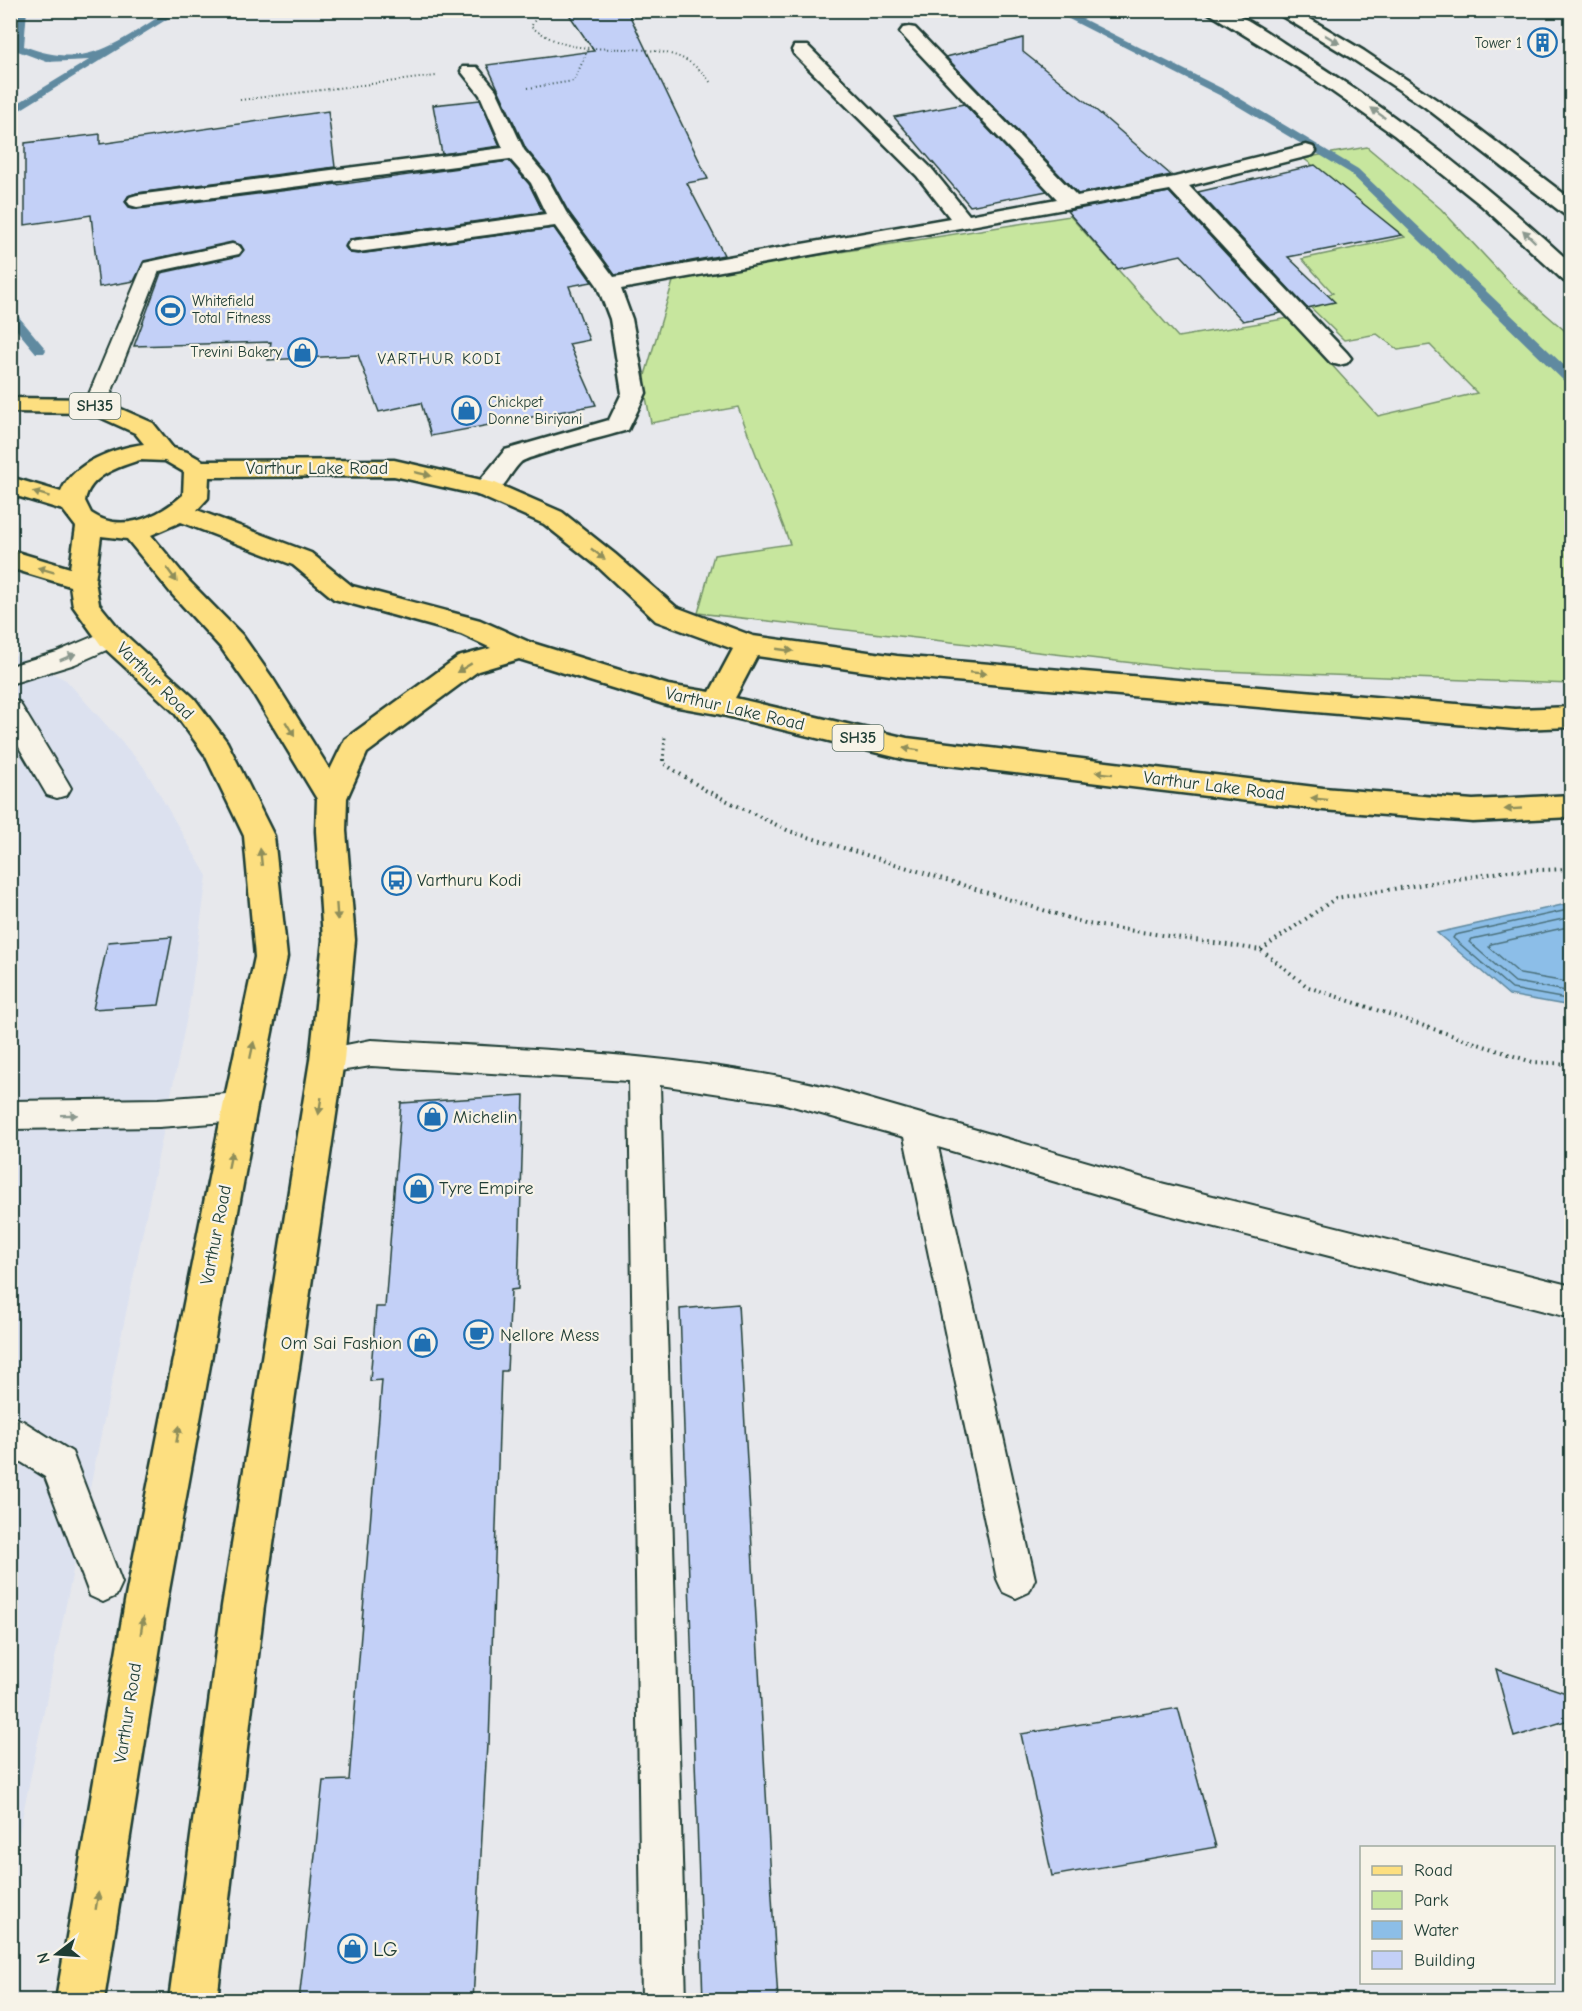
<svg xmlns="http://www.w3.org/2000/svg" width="1582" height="2011" viewBox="0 0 1582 2011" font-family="'Comic Neue',sans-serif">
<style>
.built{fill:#dce1ef}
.green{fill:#c7e69e;stroke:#739269;stroke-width:1.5}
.water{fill:#8cbee8;stroke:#608aa0;stroke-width:1.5}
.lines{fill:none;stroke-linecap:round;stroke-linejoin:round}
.shore{stroke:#4b717c;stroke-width:1.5}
.stream{fill:#608aa0;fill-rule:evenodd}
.building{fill:#c3d0f7;stroke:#1f3d34;stroke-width:1.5}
.service-casing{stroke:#1f3d34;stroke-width:4}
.minor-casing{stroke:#1f3d34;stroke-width:5}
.tertiary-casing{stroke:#1f3d34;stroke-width:5}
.primary-casing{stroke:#1f3d34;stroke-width:5}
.path-far2{stroke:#1f3d34;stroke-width:2;stroke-dasharray:1 3;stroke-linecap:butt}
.path-far1{stroke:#1f3d34;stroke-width:3;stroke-dasharray:1.5 4;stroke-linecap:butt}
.path{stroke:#1f3d34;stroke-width:4;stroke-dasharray:1.5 4.5;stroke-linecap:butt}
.service{fill:#f7f3e8;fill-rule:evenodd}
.minor{fill:#f7f3e8;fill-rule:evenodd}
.tertiary{fill:#f7f3e8;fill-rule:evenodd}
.primary{fill:#fddf80;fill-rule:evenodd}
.oneway{fill:#8b988e}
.oneway2{fill:#8e8e5a}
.labels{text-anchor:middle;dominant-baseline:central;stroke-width:4.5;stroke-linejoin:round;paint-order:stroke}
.far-poi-label{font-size:15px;fill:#1f3d34;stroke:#f7f3e8;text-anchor:end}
.far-neighbourhood-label{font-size:16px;letter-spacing:1.5px;fill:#1f3d34;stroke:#f7f3e8}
.shield{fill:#f7f3e8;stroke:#60746a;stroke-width:1.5}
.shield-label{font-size:16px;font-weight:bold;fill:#1f3d34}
.street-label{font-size:18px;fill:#1f3d34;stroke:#f7f3e8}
.poi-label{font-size:18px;fill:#1f3d34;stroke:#f7f3e8;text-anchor:start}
.near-poi-label{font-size:21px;fill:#1f3d34;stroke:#f7f3e8;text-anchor:start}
</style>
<rect width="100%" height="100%" fill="#e7e8ec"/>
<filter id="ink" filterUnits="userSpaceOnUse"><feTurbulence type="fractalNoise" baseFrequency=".0167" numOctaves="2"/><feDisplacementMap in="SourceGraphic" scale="12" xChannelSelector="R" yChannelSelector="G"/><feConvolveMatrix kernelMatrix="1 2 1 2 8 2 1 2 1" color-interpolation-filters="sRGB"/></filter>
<g filter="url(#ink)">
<path class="built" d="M11 653 66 680 143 766 207 876 189 1007 11 1872Z"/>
<path class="green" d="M1367 147 1441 209 1510 283 1571 336V684L1195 670 698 613 714 555 790 544 738 407 651 423 643 382 674 278 1070 216 1178 337 1289 318 1378 416 1477 393 1430 345 1398 350 1377 334 1344 340 1304 301 1333 293 1302 259 1405 237 1303 158Z"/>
<path class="water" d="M1571 903V1006L1509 995 1437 933Z"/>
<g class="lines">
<path class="shore" d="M1572 909 1455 935 1453 938 1512 989 1572 1000
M1572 917 1472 939 1469 942 1515 982 1572 992
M1572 926 1491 944 1489 947 1520 974 1572 983"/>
<path class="stream" d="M17 10H27L24 46C88 71 117 43 169 10H182L10 116V108L89 60 47 62 15 50Z
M1051 10H1065L1229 92 1358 169 1572 373V385L1567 384 1350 173 1221 96Z
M10 310 14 311 44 347 46 350 44 353H36L10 322Z"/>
</g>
<path class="building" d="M566 10H627L708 179 687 183 724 255 615 275 568 211 549 176 526 149 487 65 594 51Z
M1023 38V52L1090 105 1171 175 1078 194 946 57Z
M480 100 500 146 442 154 433 105Z
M964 104 1047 191 970 206 894 117Z
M328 111 335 167 137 193 128 196 125 202 129 207 137 209 337 184V185L509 161 529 184 543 212 350 239 345 247 350 253 358 254 554 228 592 282 569 286 589 340 569 344 596 405 431 436 421 403 379 412 358 355 268 360 271 342 134 346 161 273 239 256 244 250 241 245 232 242 144 261 134 281 99 287 91 215 25 225V143L100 134V144Z
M1315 165 1402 235 1288 257 1335 302 1307 308 1198 192Z
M1169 192 1281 313 1243 321 1181 255 1118 269 1067 211Z
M172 937 159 1005 93 1009 108 942Z
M524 1095 518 1289 511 1290 507 1371H501L489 1744H487L473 2001H299L323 1781 349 1780 382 1380 370 1381 376 1307H385L401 1103Z
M738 1304 778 2001H703L680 1309Z
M1496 1669 1572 1695V1719L1514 1737Z
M1178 1708 1216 1847 1052 1876 1021 1734Z"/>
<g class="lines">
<defs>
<path id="service" d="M232 244 239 246 242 250 239 254 159 271 106 406 103 411 95 413 87 411 84 406 144 263Z
M111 629 120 632 123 638 120 644 75 664 10 684V666L57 652Z
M10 700 19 702 67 781 71 788 67 795 57 798 47 795 10 732Z
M371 1040C526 1049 680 1052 831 1088L1157 1182 1572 1286V1318L1157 1212 938 1147 1035 1579 1029 1592 1016 1598 1003 1592 997 1579 904 1137 782 1103 660 1085 686 2000H642L629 1081 371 1066 327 1073 316 1069 312 1060 316 1051Z
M240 1093 251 1097 256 1107 251 1117 240 1121 159 1127 10 1129V1101L159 1099Z
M10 1416 23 1421 72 1452 122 1583 116 1596 103 1602 90 1596 45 1477 10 1455Z"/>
<path id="minor" d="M909 27 915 28 1077 196 1175 177 1306 145 1313 147 1316 151 1313 155 1189 186 1347 353 1351 358 1347 363 1339 365 1331 363 1170 190 621 289 632 319 646 393 628 430C611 435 530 455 521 462 506 476 502 501 477 495L473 489 505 450 609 420 622 393 610 319 597 285 555 226 358 252 350 251 347 246 350 241 358 240 546 214 531 183 510 159 137 207 130 205 127 201 130 197 137 195 503 148 480 95 461 71 463 67H477L496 90 524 150 547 177 566 212 614 277 950 218 917 176 794 54 792 50 794 46H808L931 168 969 215 1057 199 903 36 900 32 903 28Z"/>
<path id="tertiary" d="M1204 10C1211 10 1221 9 1227 11 1243 15 1279 40 1294 50 1394 111 1485 184 1572 264V282L1564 281 1481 205 1394 135 1303 71Z
M1272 10H1295L1364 51 1474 125 1572 200V217L1565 215 1425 107 1351 58Z"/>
<path id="primary" d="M10 398 95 399 103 401 153 423 173 448 187 452 203 461 394 460 495 483 562 512 615 554 676 607 753 636 897 656 1515 709 1572 707V727L1515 729 897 676 757 656 735 698 907 738 1323 788 1473 800 1572 795V817L1473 822 1323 810 907 760 718 714 667 705 519 659 478 671 367 753 347 798 346 831 355 940 344 1060 264 1606 217 2000H169L222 1606 310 1060 323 940 316 831 317 799 253 693 222 649 171 593 127 539 101 536 95 581 99 604 121 631 194 698 227 742 274 836 287 957 257 1107 168 1596 104 2000H56L126 1596 223 1107 255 957 244 836 205 755 174 712 101 645 73 606 70 586 10 568V550L70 568 76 527 63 510 10 494V477L61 492C73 462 115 448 144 444L135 433 91 413 10 412ZM140 460 165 461 184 472 183 495C158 517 121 534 91 513L85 501C89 476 118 467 140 460ZM394 476 478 495 544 524 597 566 656 621 733 649 710 692 668 685 529 642 480 620 352 586 311 553 197 510 208 498 209 477ZM181 522 293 565 334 599 461 634 491 648 458 657 345 739 330 770 273 679 242 635 189 581 151 535Z"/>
</defs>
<use href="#service" class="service-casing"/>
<use href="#minor" class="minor-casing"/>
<use href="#tertiary" class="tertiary-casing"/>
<use href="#primary" class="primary-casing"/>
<path class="path-far2" d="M540 10 531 27C545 36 557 43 573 46 610 53 666 41 696 67 702 71 707 78 712 84
M528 88 574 81 589 47
M240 100 436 76"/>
<path class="path-far1" d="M663 761 665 737"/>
<path class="path" d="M663 759V763L705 790 789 831 1088 924 1261 950 1308 987 1532 1062 1572 1064
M1261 950 1336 898 1508 871 1572 869"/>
<use href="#service" class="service"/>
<use href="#minor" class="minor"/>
<use href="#tertiary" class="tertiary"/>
<use href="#primary" class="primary"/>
</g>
<defs><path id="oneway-solid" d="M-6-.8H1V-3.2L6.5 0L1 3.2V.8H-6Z" transform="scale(1.5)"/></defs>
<g class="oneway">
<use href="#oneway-solid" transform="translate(1332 39) rotate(30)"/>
<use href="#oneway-solid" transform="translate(1378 113) rotate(-144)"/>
<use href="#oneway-solid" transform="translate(1529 236) rotate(-136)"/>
<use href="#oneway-solid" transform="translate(68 657) rotate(-22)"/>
<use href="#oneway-solid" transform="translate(69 1115) rotate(-1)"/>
</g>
<g class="oneway2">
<use href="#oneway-solid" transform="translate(423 474) rotate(13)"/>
<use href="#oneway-solid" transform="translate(41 494) rotate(-163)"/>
<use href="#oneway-solid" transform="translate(598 554) rotate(38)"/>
<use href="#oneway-solid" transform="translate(46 570) rotate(-163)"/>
<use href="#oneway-solid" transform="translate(172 575) rotate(54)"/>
<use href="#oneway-solid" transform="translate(785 650) rotate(8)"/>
<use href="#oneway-solid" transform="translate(464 668) rotate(149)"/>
<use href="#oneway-solid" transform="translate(978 673) rotate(5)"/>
<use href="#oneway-solid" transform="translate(290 729) rotate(59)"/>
<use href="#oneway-solid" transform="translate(911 749) rotate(-171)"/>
<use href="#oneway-solid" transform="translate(1104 773) rotate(-173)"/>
<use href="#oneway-solid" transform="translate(1319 799) rotate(-174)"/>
<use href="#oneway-solid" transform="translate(1513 809) rotate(177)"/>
<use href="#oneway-solid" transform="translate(261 857) rotate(-96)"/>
<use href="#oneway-solid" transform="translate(337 912) rotate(86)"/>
<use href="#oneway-solid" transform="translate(252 1050) rotate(-78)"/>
<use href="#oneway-solid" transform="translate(320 1106) rotate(99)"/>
<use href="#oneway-solid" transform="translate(230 1160) rotate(-79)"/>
<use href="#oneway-solid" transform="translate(178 1434) rotate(-79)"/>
<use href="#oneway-solid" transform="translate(142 1626) rotate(-81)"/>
<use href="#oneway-solid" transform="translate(97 1901) rotate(-81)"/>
</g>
</g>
<defs>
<symbol id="building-ring" viewBox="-11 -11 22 22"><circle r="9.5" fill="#f7f3e8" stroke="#1f6fb2" stroke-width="1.5"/><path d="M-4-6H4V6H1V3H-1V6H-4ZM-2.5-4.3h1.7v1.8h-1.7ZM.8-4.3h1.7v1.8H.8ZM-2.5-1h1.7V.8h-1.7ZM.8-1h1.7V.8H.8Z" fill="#1f6fb2"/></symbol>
<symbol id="stadium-ring" viewBox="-11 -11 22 22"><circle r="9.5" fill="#f7f3e8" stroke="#1f6fb2" stroke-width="1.5"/><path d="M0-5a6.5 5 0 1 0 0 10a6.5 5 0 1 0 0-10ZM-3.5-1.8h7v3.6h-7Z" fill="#1f6fb2"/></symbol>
<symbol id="shop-ring" viewBox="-11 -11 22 22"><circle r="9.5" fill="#f7f3e8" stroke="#1f6fb2" stroke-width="1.5"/><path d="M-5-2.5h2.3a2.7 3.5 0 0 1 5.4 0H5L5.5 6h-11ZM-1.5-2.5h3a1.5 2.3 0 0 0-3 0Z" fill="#1f6fb2"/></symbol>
<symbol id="bus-ring" viewBox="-11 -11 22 22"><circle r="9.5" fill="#f7f3e8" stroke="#1f6fb2" stroke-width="1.5"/><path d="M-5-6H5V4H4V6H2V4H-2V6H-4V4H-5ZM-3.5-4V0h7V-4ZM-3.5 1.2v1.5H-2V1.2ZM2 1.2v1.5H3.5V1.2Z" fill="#1f6fb2"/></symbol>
<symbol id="cafe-ring" viewBox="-11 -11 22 22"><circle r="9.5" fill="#f7f3e8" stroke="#1f6fb2" stroke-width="1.5"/><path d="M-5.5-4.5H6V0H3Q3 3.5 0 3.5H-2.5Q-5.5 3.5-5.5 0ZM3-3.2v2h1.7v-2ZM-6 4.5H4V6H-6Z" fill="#1f6fb2"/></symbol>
</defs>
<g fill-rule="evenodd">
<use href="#building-ring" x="1526" y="26" width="33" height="33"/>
<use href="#stadium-ring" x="154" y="294" width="33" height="33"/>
<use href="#shop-ring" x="286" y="336" width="33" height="33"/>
<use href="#shop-ring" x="450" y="394" width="33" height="33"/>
<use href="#bus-ring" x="380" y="864" width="33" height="33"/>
<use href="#shop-ring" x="416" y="1100" width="33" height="33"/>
<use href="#shop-ring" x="402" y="1172" width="33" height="33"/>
<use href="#cafe-ring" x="462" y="1318" width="33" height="33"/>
<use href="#shop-ring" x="406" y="1326" width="33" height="33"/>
<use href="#shop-ring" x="336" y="1932" width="33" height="33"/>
</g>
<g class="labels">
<g class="far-poi-label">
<text x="1522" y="43">Tower 1</text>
<text x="192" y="301" text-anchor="start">Whitefield<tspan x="192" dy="17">Total Fitness</tspan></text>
<text x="282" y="352">Trevini Bakery</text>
<text x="488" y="402" text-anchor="start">Chickpet<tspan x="488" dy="17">Donne Biriyani</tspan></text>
</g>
<g class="far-neighbourhood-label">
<text x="440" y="359">VARTHUR KODI</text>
</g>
<g class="shield">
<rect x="69.5" y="393" width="51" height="26" rx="4.5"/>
<rect x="832.5" y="725" width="51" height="26" rx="4.5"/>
</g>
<g class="shield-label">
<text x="95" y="406">SH35</text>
<text x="858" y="738">SH35</text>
</g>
<g class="street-label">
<text x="317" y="468">Varthur Lake Road</text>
<text transform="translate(155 681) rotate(45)">Varthur Road</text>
<text transform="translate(735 709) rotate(13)">Varthur Lake Road</text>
<text transform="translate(1214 786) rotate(7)">Varthur Lake Road</text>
<text transform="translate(216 1235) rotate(-79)">Varthur Road</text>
<text transform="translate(128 1713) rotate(-81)">Varthur Road</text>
</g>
<g class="poi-label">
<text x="417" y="880">Varthuru Kodi</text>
<text x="453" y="1117">Michelin</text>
<text x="439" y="1188">Tyre Empire</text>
<text x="500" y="1335">Nellore Mess</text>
<text x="402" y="1343" text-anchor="end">Om Sai Fashion</text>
</g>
<g class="near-poi-label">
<text x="373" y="1949">LG</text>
</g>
</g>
<rect width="1582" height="2011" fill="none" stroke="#f7f3e8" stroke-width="36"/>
<rect x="18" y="18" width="1546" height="1975" fill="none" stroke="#1f3d34" stroke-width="2" filter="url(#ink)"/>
<rect x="1360" y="1846" width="195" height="138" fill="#f7f3e8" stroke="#a1aaa0" stroke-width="1.5"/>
<rect x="1372" y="1866" width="30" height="9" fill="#fddf80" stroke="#a1aaa0" stroke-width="1.5"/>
<text x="1414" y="1876" font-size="18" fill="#1f3d34">Road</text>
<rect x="1372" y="1891" width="30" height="18" fill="#c7e69e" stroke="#a1aaa0" stroke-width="1.5"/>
<text x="1414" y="1906" font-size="18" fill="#1f3d34">Park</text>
<rect x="1372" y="1921" width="30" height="18" fill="#8cbee8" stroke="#a1aaa0" stroke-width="1.5"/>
<text x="1414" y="1936" font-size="18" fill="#1f3d34">Water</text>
<rect x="1372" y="1951" width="30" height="18" fill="#c3d0f7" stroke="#a1aaa0" stroke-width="1.5"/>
<text x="1414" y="1966" font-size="18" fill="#1f3d34">Building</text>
<g transform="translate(57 1954) rotate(253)" stroke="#f7f3e8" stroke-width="4.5" paint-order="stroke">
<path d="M0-4.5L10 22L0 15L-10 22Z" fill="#1f3d34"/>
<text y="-9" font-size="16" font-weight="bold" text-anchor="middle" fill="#1f3d34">N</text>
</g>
</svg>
